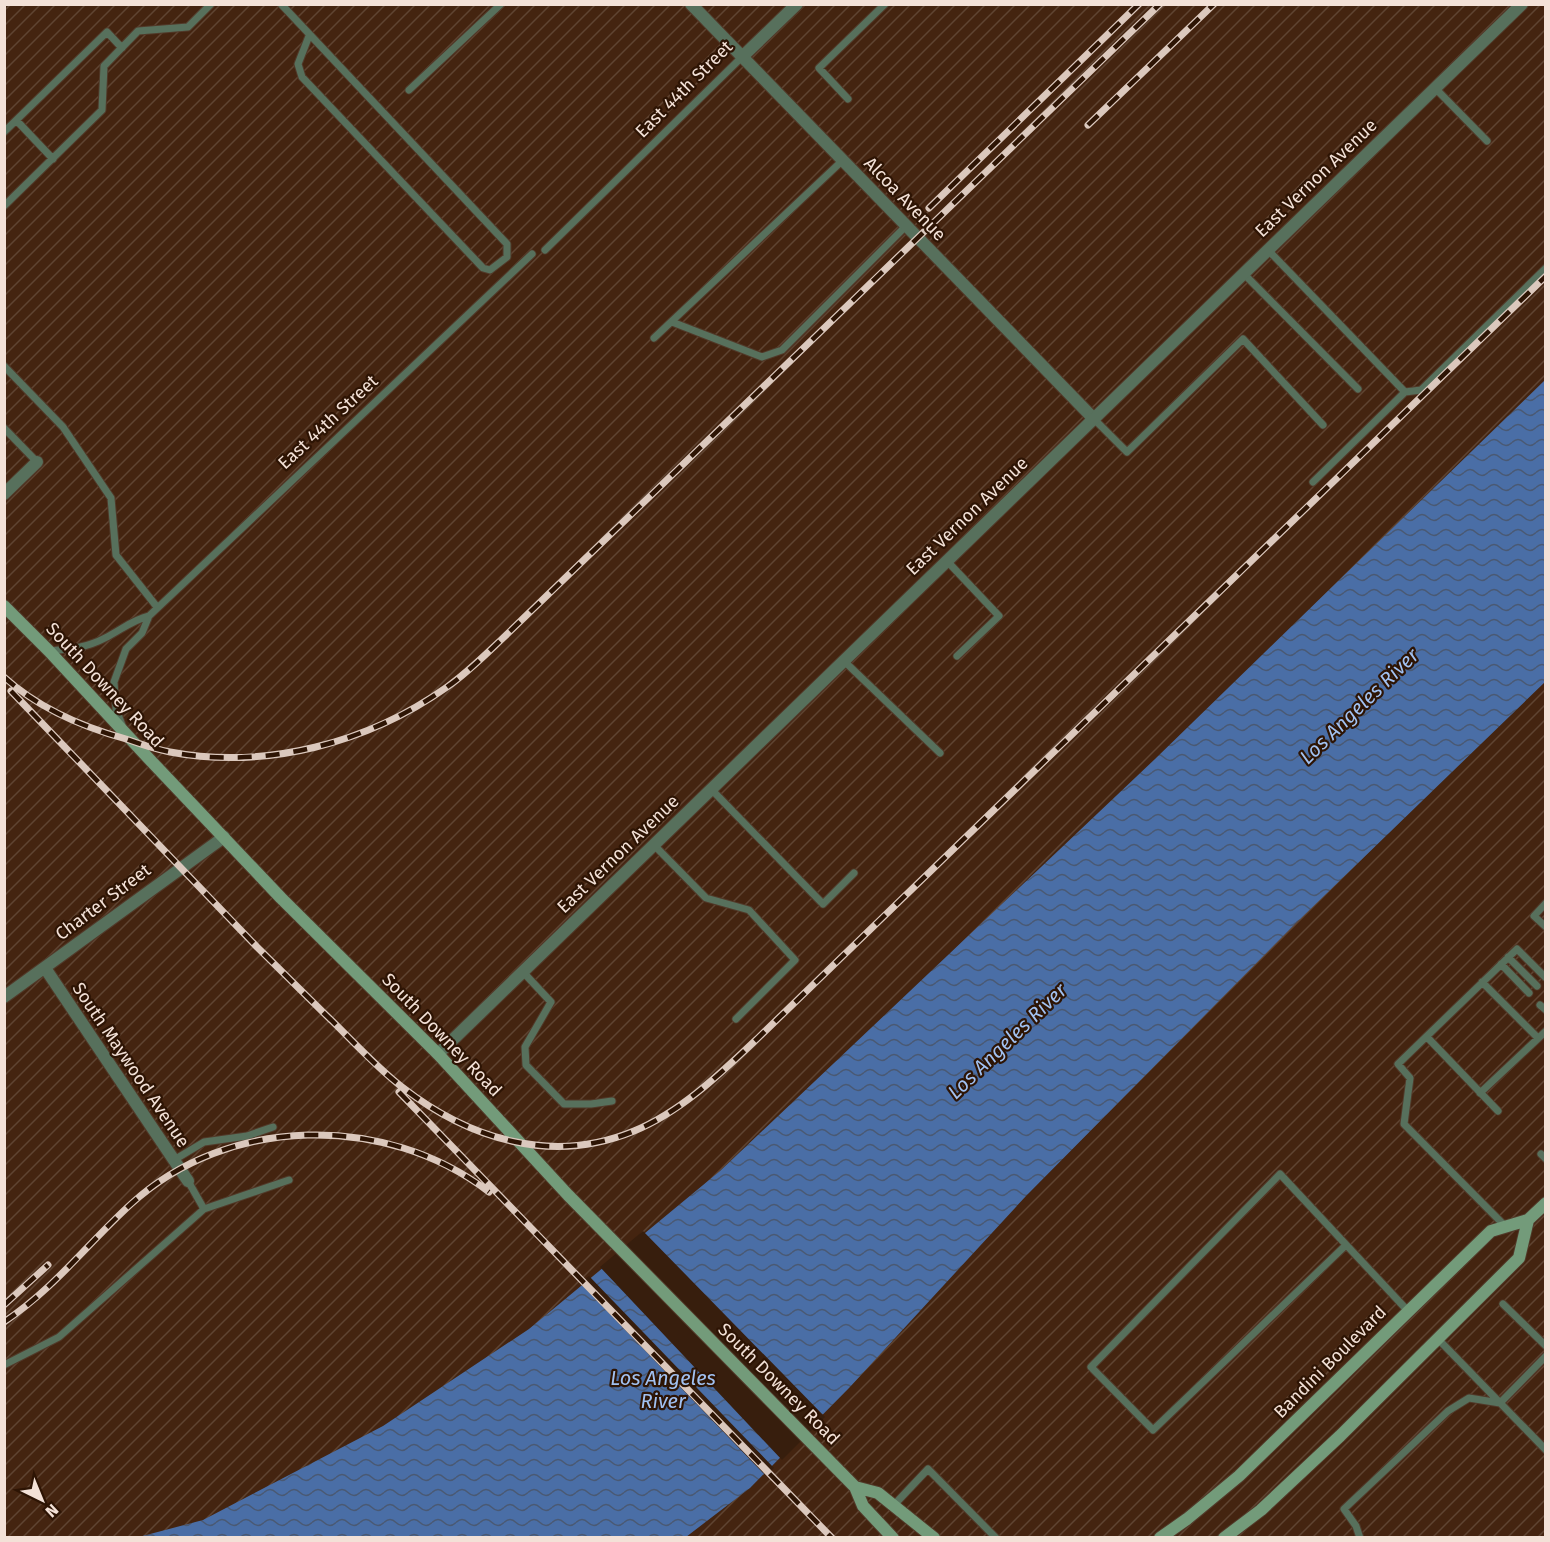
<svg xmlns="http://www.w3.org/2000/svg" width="1550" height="1542" viewBox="0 0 1550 1542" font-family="'Fira Sans',sans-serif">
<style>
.industrial{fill:url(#industrial-furrows)}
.water{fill:url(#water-waves)}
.pier{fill:#371e0d}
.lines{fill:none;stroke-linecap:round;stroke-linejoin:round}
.service-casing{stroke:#513929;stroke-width:9}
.minor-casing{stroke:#513929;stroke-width:14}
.tertiary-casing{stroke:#513929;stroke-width:14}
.secondary-casing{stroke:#513929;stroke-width:14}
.service{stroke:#57705c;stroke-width:7}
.minor{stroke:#57705c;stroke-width:12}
.tertiary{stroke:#57705c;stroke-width:12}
.secondary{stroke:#739b7a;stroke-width:12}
.rail-casing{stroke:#dbc8bd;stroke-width:7}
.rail{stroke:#2d1404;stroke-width:4.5;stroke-dasharray:14;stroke-linecap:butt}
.labels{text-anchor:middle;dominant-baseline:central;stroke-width:4.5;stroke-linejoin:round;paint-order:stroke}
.street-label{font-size:18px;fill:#f3e1d7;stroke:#2d1404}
.water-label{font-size:20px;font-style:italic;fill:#a1c1f1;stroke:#2d1404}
</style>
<defs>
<pattern id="industrial-furrows" width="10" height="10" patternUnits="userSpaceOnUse" patternTransform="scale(1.5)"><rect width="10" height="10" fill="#442410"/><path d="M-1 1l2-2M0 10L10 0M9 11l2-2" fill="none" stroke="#5f4432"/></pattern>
<pattern id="water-waves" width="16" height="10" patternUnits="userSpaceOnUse" patternTransform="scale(1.5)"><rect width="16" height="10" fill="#4a6ea6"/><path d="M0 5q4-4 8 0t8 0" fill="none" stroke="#4a5973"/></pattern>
</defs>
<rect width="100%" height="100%" fill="#371e0d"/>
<path class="industrial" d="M5 5H1545V1537L5 1538Z"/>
<path class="water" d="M1545 380V682L1295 924 1026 1196 849 1388 750 1488 686 1537 135 1538 203 1520 383 1426 529 1329 720 1171 1155 759Z"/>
<path class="pier" d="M643 1231 825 1417 782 1460 600 1267Z
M589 1276 774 1468 766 1476 580 1283Z"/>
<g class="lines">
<defs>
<path id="service" d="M281 4 507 244V257L490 270 483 268 302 77 298 64 309 36
M1435 88 1487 141
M409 90 501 4
M848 99 819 68 885 4
M17 121 53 159
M4 132 107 32 122 48
M4 206 102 110 104 66 138 31 188 27 211 4
M545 250 742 57
M1268 250 1405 392 1313 482
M1244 274 1358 389
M672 322 762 357 782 350 906 226
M654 338 843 160
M4 366 63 427 111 498 116 555 157 607
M1405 392 1421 390 1546 268
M1094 419 1127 452 1243 339 1323 425
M4 428 37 462
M947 561 999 616 957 656
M49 651C70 649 86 648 105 638 121 630 132 620 149 616
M844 661 940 753
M122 725 116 709 114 682 126 649 142 633 149 616 532 254
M711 789 823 904 854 873
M654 845 706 898 749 910 795 960 736 1019
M1546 903 1534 916 1546 927
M1508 957 1537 986
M1501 964 1529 993
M523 972 551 1002 525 1047 526 1065 564 1104H591L612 1101
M1482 982 1538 1038
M1540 1005 1546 1010
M1427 1037 1498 1111
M1480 1093 1546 1031
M1541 1154 1546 1159
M174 1160 204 1142 247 1136 273 1127
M204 1209 289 1180
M1505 1226 1404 1124 1410 1078 1398 1064 1517 949 1545 977
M1346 1245 1153 1430 1091 1367 1280 1174 1408 1311
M1503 1304 1546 1346
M1438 1339 1546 1450
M4 1365 59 1337 204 1209 188 1181
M1500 1403 1546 1356
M894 1505 928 1469 996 1538
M1360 1538 1356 1526 1344 1509 1448 1411 1469 1398 1500 1403"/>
<path id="minor" d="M691 4 1094 419
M742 57 797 4
M4 494 37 462
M45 968 188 1181
M4 997 224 837"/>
<path id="tertiary" d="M438 1054 1522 4"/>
<path id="secondary" d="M4 606 49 651 152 762 281 898 438 1054 568 1195 855 1487 863 1506 893 1538
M855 1487 878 1493 934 1538
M1160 1538 1187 1519 1239 1476 1491 1231 1528 1220 1546 1203
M1224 1538 1261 1510 1340 1436 1519 1258 1528 1220"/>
</defs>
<use href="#service" class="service-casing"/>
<use href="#minor" class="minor-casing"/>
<use href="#tertiary" class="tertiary-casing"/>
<use href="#secondary" class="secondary-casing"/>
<use href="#service" class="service"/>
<use href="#minor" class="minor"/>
<use href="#tertiary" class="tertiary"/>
<use href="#secondary" class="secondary"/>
<defs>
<path id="rail" d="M1088 125 1214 4
M929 208 1139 4
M4 677C38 708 83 727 126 739 140 744 155 749 170 752 266 770 368 743 447 687 467 673 484 656 502 639L1160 4
M11 691 257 947 331 1020
M326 1015C351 1039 375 1066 402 1087 469 1139 552 1165 634 1131 681 1112 721 1073 758 1038L1546 276
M399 1092 832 1538
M4 1305 48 1265
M4 1322C55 1288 87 1244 131 1204 228 1115 386 1113 489 1192"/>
</defs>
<use href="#rail" class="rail-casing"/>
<use href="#rail" class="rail"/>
</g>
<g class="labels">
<g class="street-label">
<text transform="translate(684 89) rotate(-45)">East 44th Street</text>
<text transform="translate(1316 178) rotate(-44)">East Vernon Avenue</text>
<text transform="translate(905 199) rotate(46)">Alcoa Avenue</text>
<text transform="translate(328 422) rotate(-43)">East 44th Street</text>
<text transform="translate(967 516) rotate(-44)">East Vernon Avenue</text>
<text transform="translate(105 685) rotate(47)">South Downey Road</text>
<text transform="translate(618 854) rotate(-44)">East Vernon Avenue</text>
<text transform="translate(103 902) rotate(-37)">Charter Street</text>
<text transform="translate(442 1035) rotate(46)">South Downey Road</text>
<text transform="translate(131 1065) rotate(56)">South Maywood Avenue</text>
<text transform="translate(1330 1362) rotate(-45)">Bandini Boulevard</text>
<text transform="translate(779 1384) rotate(45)">South Downey Road</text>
</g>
<g class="water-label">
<text transform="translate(1359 706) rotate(-44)">Los Angeles River</text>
<text transform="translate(1007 1041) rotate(-44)">Los Angeles River</text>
<text x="663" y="1378">Los Angeles<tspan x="663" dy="23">River</tspan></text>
</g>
</g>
<rect width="1550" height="1542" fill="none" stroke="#f3e1d7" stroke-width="12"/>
<g transform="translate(42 1500) rotate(137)" stroke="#2d1404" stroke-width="4.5" paint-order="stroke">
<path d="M0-4.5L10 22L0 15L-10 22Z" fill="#f3e1d7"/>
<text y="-9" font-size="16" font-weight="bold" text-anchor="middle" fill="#f3e1d7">N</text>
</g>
</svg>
